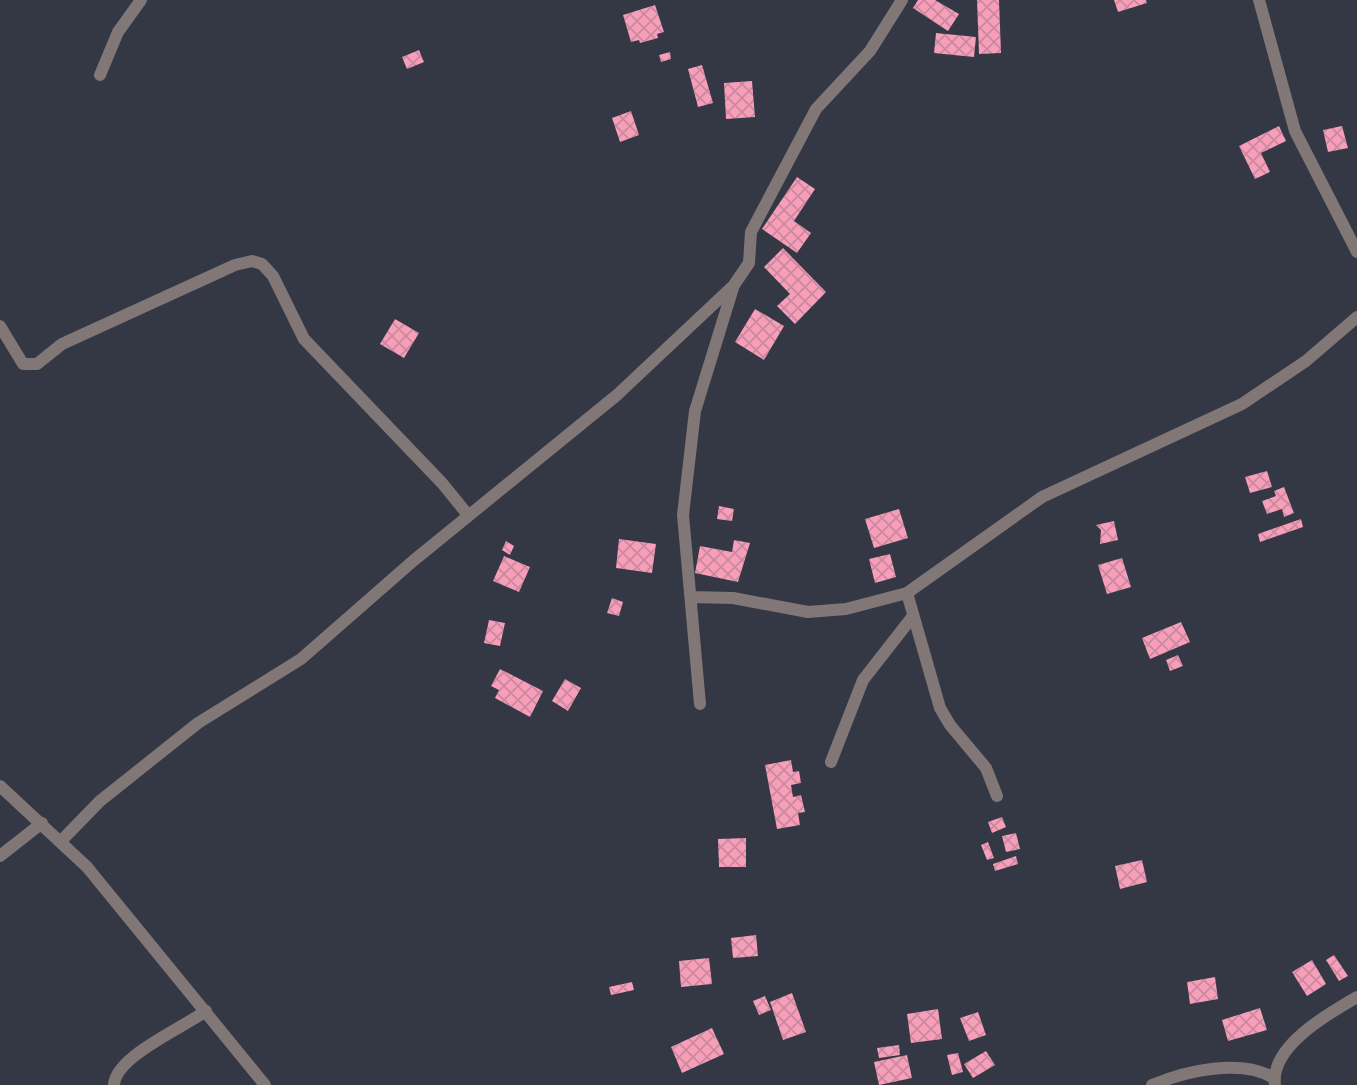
<svg xmlns="http://www.w3.org/2000/svg" width="1357" height="1085" viewBox="0 0 1357 1085" font-family="Bitter,serif">
<style>
.building{fill:url(#building-cross-hatch)}
.lines{fill:none;stroke-linecap:round;stroke-linejoin:round}
.minor{stroke:#807776;stroke-width:12}
</style>
<defs>
<pattern id="building-cross-hatch" width="8" height="8" patternUnits="userSpaceOnUse" patternTransform="scale(1.75)"><rect width="8" height="8" fill="#f79eba"/><path d="M0 0l8 8M0 8l8-8" fill="none" stroke="#cb899e"/></pattern>
</defs>
<rect width="100%" height="100%" fill="#343744"/>
<path class="building" d="M918 0H935L959 14 948 31 913 8Z
M977 0H999L1001 53 979 54Z
M1114 0H1146L1147 3 1118 12Z
M655 5 664 32 657 34 658 38 640 43 639 40 631 42 623 15Z
M936 33 976 37 974 57 934 53Z
M419 50 424 62 407 69 402 57Z
M670 52 671 59 661 62 659 55Z
M702 65 713 103 698 107 688 69Z
M752 81 755 117 726 119 724 83Z
M631 111 639 135 620 142 612 118Z
M1279 126 1286 141 1261 153 1270 172 1255 179 1239 146Z
M1342 126 1348 148 1328 152 1323 130Z
M797 177 815 189 794 221 811 233 797 253 762 229Z
M783 248 826 292 795 324 777 306 790 294 764 267Z
M755 309 784 326 764 360 735 342Z
M395 319 419 333 404 358 380 344Z
M1267 471 1272 487 1250 493 1245 477Z
M1284 487 1294 513 1284 517 1282 509 1267 514 1262 501 1276 496 1274 491Z
M719 506 734 509 732 521 717 519Z
M899 509 908 538 874 548 865 519Z
M1301 519 1303 527 1260 542 1258 534Z
M1114 521 1118 540 1100 544 1101 530 1096 525Z
M619 539 656 544 652 573 616 568Z
M734 540 750 543 738 582 695 573 700 546 732 552Z
M506 541 514 546 510 555 502 550Z
M890 554 896 577 875 583 869 559Z
M504 556 530 567 519 592 493 581Z
M1122 558 1131 587 1107 594 1098 565Z
M612 598 623 602 619 616 607 613Z
M489 620 505 623 500 646 484 643Z
M1181 622 1190 642 1150 659 1142 638Z
M1178 655 1183 666 1170 671 1166 660Z
M500 669 543 691 530 717 495 698 499 690 491 686Z
M565 679 581 688 568 711 552 701Z
M791 760 793 772 799 771 801 783 791 785 793 797 801 795 805 812 798 813 800 825 777 829 765 765Z
M1002 817 1006 827 992 833 988 822Z
M1016 833 1020 849 1006 852 1002 836Z
M746 838V867H719L718 839Z
M988 842 994 858 987 860 981 845Z
M1016 856 1018 864 995 871 993 864Z
M1142 860 1147 882 1120 889 1115 866Z
M756 935 758 956 733 958 731 938Z
M1334 955 1348 976 1339 981 1326 960Z
M709 958 712 984 681 987 679 961Z
M1312 960 1326 984 1307 996 1292 972Z
M1215 977 1218 999 1190 1004 1187 982Z
M632 982 634 990 611 995 609 987Z
M792 993 806 1032 783 1040 770 1002Z
M765 996 771 1010 759 1015 753 1001Z
M1260 1008 1267 1030 1228 1041 1222 1020Z
M938 1009 942 1039 911 1043 907 1014Z
M978 1012 986 1035 969 1041 960 1018Z
M712 1028 724 1054 682 1073 671 1047Z
M899 1045 900 1055 879 1058 877 1048Z
M986 1051 995 1065 973 1078 964 1064Z
M958 1053 963 1072 952 1075 947 1055Z
M907 1055 912 1078 879 1085 874 1062Z"/>
<g class="lines">
<path class="minor" d="M1259 0 1295 131 1357 252
M100 75 118 32 141 0
M0 326 23 364H37L62 344 235 265 252 261 262 264 273 276 304 339 442 483 468 515
M907 593 940 708 950 725 986 768 997 796
M691 597 733 598 808 612 846 609 907 593 1042 497 1242 404 1306 361 1357 317
M700 704 683 515 695 411 733 288
M831 762 863 680 913 616
M0 786 87 867 265 1085
M61 841 100 801 198 723 301 659 413 561 617 395 734 285 749 263 751 232 816 109 870 51 902 0
M0 856 42 823
M114 1085C115 1057 182 1028 206 1011
M1152 1085C1186 1071 1241 1058 1274 1078
M1275 1085C1270 1046 1328 1014 1357 997"/>
</g>
</svg>
